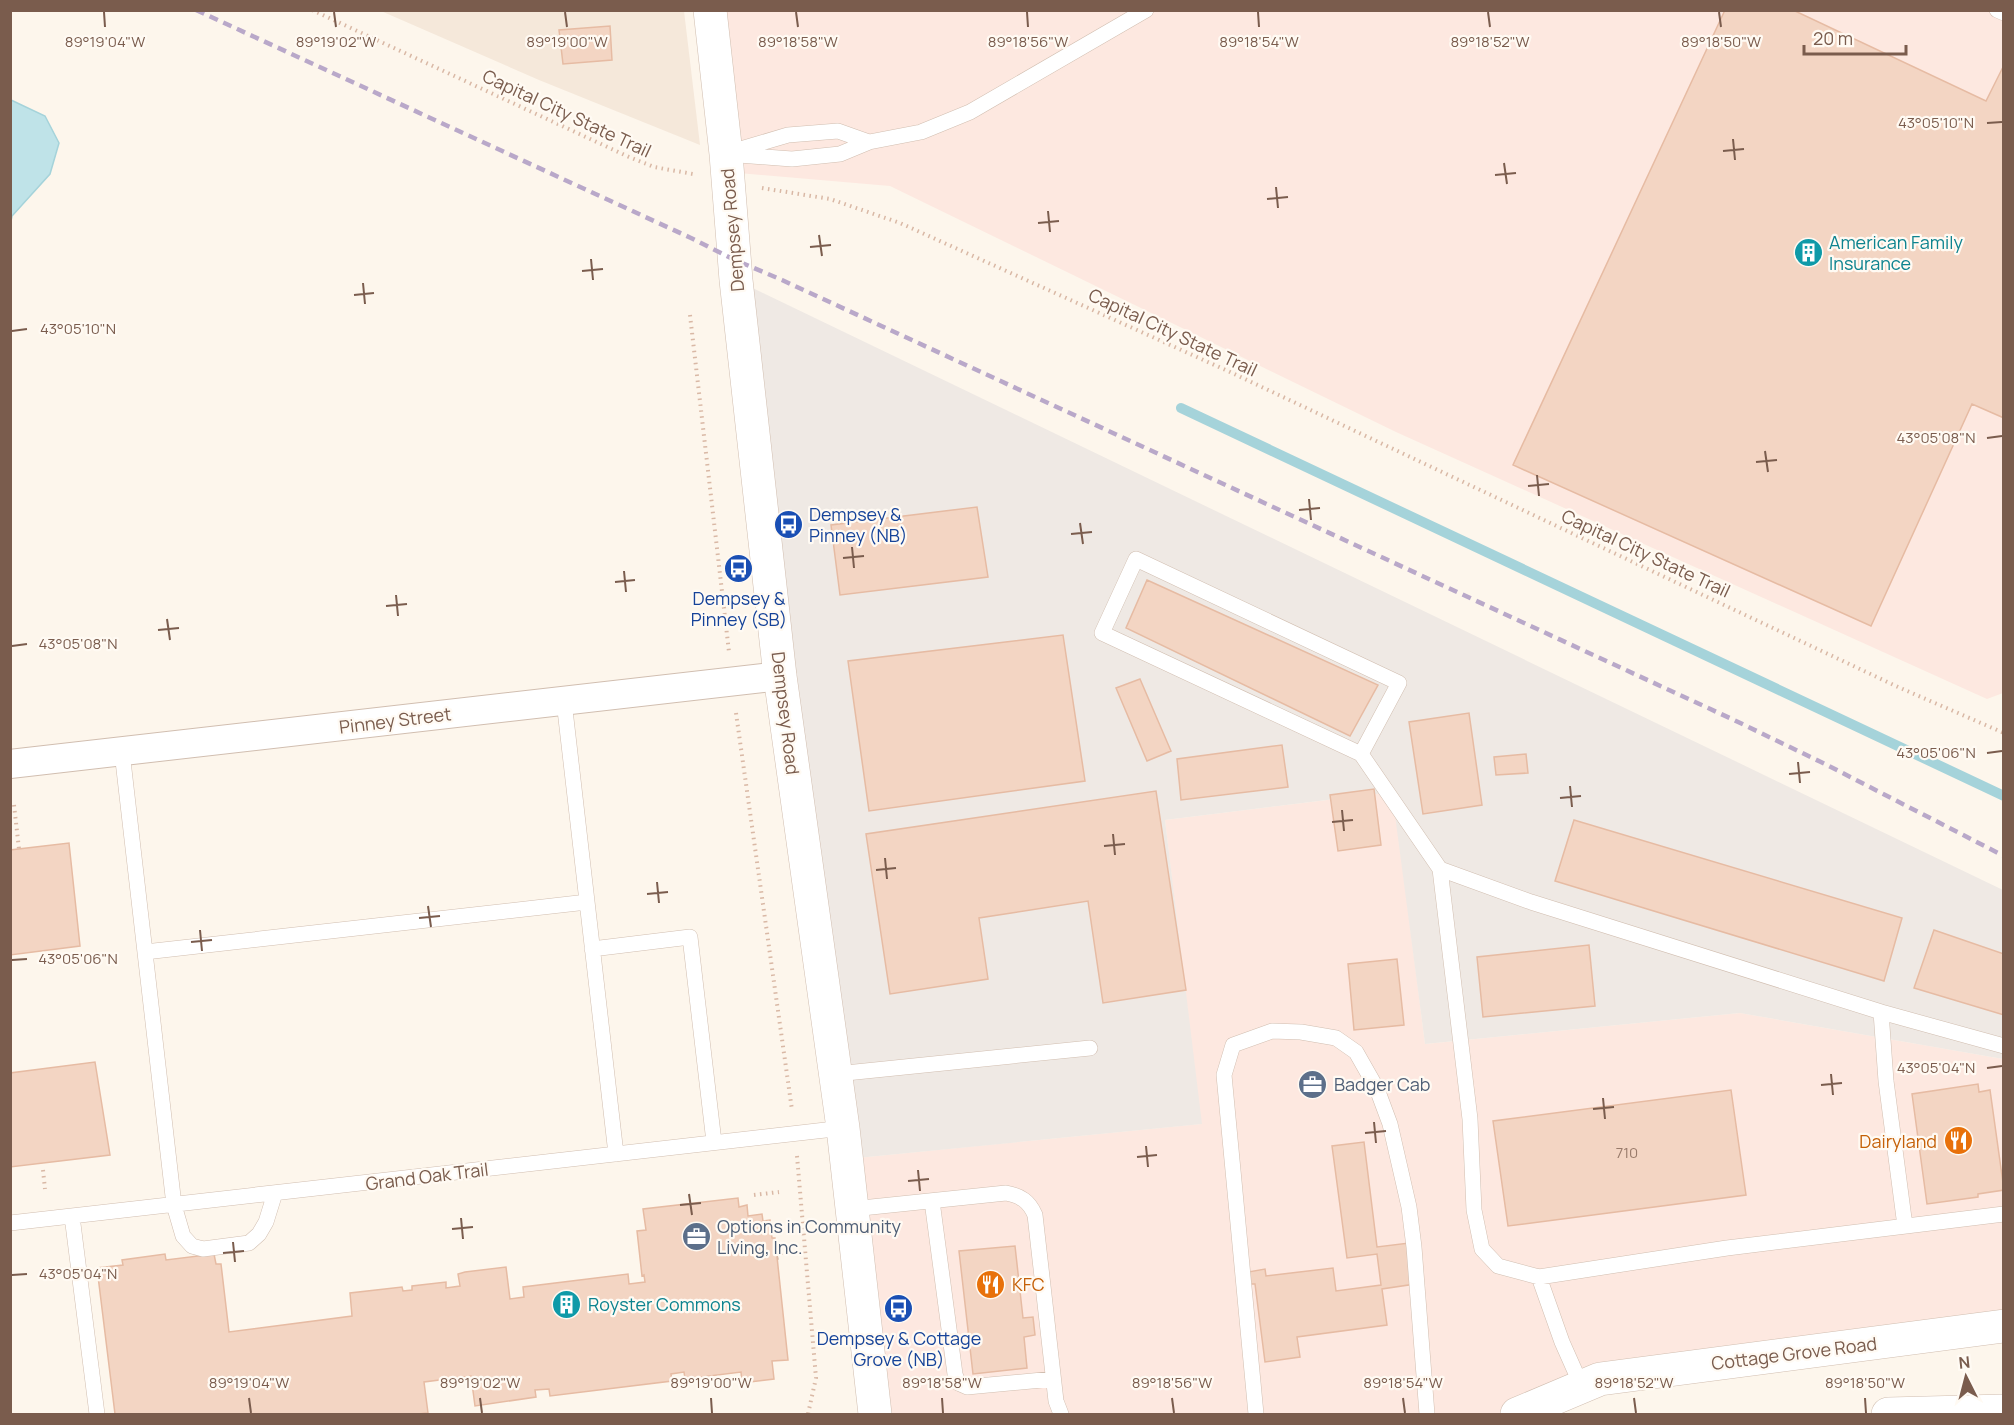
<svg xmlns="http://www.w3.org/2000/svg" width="2014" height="1425" viewBox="0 0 2014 1425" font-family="Manrope,sans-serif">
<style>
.residential{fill:#f5e8da}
.commercial{fill:#fde8e0}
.industrial{fill:#efe9e4}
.water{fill:#bfe3e8;stroke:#a5d3da;stroke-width:1.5}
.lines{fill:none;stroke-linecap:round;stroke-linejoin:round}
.stream{stroke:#a5d3da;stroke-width:10}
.building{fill:#f3d5c3;stroke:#e6bba3;stroke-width:1.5}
.service-casing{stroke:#d1beb0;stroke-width:16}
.minor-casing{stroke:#d1beb0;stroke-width:30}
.tertiary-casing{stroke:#d1beb0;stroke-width:34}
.path{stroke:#d9b8a5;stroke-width:4;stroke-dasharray:1.5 4.5;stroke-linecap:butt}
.service{stroke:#fff;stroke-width:15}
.minor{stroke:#fff;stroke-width:28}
.tertiary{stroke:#fff;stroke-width:33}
.rail{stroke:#b9a8c9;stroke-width:4.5;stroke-dasharray:9 6;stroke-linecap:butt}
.ticks{fill:none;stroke:#7a5c4d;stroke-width:2}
.labels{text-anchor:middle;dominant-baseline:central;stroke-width:4.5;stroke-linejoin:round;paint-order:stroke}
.number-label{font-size:15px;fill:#987a6a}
.street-label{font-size:18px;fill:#7a5c4d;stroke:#fffaf3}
.culture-label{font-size:18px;fill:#0d838f;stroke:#fffaf3;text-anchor:start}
.transit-label{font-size:18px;fill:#164399;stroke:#fffaf3}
.service-label{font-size:18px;fill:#4e5e75;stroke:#fffaf3;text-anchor:start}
.food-label{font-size:18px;fill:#c56008;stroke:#fffaf3;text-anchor:end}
.ticks-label{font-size:15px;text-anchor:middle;fill:#7a5c4d;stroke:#fffaf3;stroke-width:4.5;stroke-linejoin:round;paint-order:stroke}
</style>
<rect width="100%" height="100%" fill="#fdf6ec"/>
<path class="residential" d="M381 11H684L700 145 539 80Z"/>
<path class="commercial" d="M710 11H2003V693L1987 699 1396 432 890 186 727 172Z
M1393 792 1425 1044 1740 1013 2003 1059V1326L1600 1379 1523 1414H875L847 1159 1201 1124 1165 820Z"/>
<path class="industrial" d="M736 280 2003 890V1059L1740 1013 1425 1044 1392 792 1165 820 1202 1124 847 1159Z"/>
<path class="water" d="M11 100 45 116 59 143 50 174 12 216 11 221Z"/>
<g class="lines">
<path class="stream" d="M1181 408 2004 796"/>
</g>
<path class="building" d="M1725 10H1793L1986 101 2004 65V418L1972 404 1871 626 1513 465Z
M610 26 612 60 563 64 559 30Z
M977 507 988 577 840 595 831 525Z
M1147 580 1378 685 1350 736 1126 628Z
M1063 635 1085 781 869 811 848 661Z
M1140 679 1171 751 1147 761 1116 688Z
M1469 713 1482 805 1423 814 1409 722Z
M1282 745 1288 787 1181 800 1177 759Z
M1526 754 1528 773 1496 775 1494 757Z
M1374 789 1381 845 1338 851 1330 795Z
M1156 791 1186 990 1103 1003 1088 901 979 918 988 979 890 994 866 834Z
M1574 820 1902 918 1884 981 1555 881Z
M69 843 80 946 10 955V850Z
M1934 930 2004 954V1015L1914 988Z
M1589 945 1595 1006 1483 1017 1477 957Z
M1397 959 1404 1025 1354 1030 1348 964Z
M95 1062 110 1155 10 1167V1073Z
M1978 1084 1979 1092 1990 1090 2004 1190 1978 1194V1197L1927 1204 1912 1094Z
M1731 1090 1746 1195 1508 1226 1493 1121Z
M1364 1142 1377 1247 1409 1243 1415 1284 1382 1289 1387 1325 1297 1337 1300 1357 1265 1362 1255 1284H1250L1248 1272 1265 1269 1266 1276 1333 1268 1336 1291 1381 1285 1377 1254 1347 1258 1332 1146Z
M738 1198 739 1207 747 1205 748 1216 762 1214 763 1221 770 1220 772 1238H775L788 1360 772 1361 774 1379 742 1383 741 1372 685 1379 684 1372 671 1374 672 1381 550 1396 549 1389 535 1390 536 1397 475 1406 471 1376 424 1382 428 1413 417 1414H115L97 1268 123 1265 122 1260 165 1254 166 1260 214 1254 216 1264H221L229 1332 352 1316 350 1293 402 1287 403 1291 412 1290V1286L446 1282V1288L460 1286 458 1274 465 1272 506 1267 510 1299 524 1297 523 1287 628 1274 629 1284 645 1282 644 1275 642 1276 637 1231 646 1230 643 1209Z
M1015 1246 1023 1318 1033 1317 1035 1335 1024 1337 1027 1368 973 1374 959 1251Z"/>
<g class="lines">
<defs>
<path id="service" d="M1997 10 2004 13
M734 151 788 135 838 131 869 142
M726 154 792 159 840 154 869 142 921 132 970 112 1146 10
M564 701 616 1154
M122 752 174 1205 183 1236 192 1246 203 1249 249 1243 259 1234 266 1222 275 1193
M1361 754 1399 683 1136 559 1102 633 1361 754 1440 869 1470 1119 1474 1210 1482 1249 1498 1266 1539 1277 1562 1342 1582 1387
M1440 869 1531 902 1881 1012 2004 1046
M592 949 690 937 714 1142
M145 952 587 902
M1881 1012 1886 1081 1905 1226
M836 1074 1090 1048
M932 1201 955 1374 958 1383 967 1387 1053 1379
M852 1209 1006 1193C1021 1196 1029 1201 1035 1215L1056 1401 1061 1414
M72 1216 97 1414
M10 1223 843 1128
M1539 1277 1727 1248 2004 1214
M1256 1414 1224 1075 1233 1045 1272 1031 1301 1032 1336 1038 1356 1052 1377 1089 1390 1124 1409 1207 1414 1247 1427 1414"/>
<path id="minor" d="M10 764 780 676"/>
<path id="tertiary" d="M710 10 726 154 736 280 780 676 843 1128 875 1414
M1517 1414 1600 1379 2004 1326
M1888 1414 2004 1411"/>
</defs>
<use href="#service" class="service-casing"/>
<use href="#minor" class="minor-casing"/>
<use href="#tertiary" class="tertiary-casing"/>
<path class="path" d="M312 10 629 157 654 167 693 174
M762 188 830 199 900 223 1230 372 1898 687 2004 733
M690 315 729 652
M736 713 792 1110
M14 805 19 849
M797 1156 816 1378 808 1414
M43 1170 45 1189
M754 1195 779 1192
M777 1258 781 1257 780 1247"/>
<use href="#service" class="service"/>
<use href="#minor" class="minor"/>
<use href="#tertiary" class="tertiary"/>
<path class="rail" d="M196 10 691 238 735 260 782 280 1734 720 1825 764 2004 856"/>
</g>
<path class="ticks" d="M104 12 105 27M334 12 336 27M565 12 567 27M796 12 798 27M1027 12 1028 27M1258 12 1259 27M1488 12 1490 27M1719 12 1721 27M1987 123 2002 122M1733 139 1735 160M1723 151 1744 149M1504 163 1507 184M1495 175 1516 173M1276 187 1278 208M1267 199 1288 197M1048 211 1050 232M1038 223 1059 221M819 235 822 256M810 247 831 245M591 259 593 280M582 271 603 269M363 283 365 304M354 295 374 293M12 331 27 329M1987 438 2002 436M1765 451 1768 472M1756 462 1777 460M1537 475 1539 496M1528 486 1549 484M1309 499 1311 520M1299 510 1320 508M1080 523 1083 544M1071 534 1092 532M852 547 854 568M843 558 864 556M624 571 626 592M615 582 635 580M396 595 398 616M386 606 407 604M167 619 170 640M158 630 179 628M12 646 27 644M1987 753 2002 751M1798 762 1800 783M1789 774 1810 772M1570 786 1572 807M1560 798 1581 796M1342 810 1344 831M1332 822 1353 820M1113 834 1115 855M1104 846 1125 844M885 858 887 879M876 870 896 868M657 882 659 903M647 894 668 892M428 906 431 927M419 918 440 916M200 930 202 951M191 942 212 940M12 960 27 959M1987 1068 2002 1066M1831 1074 1833 1095M1821 1085 1842 1083M1603 1098 1605 1119M1593 1109 1614 1107M1374 1122 1376 1143M1365 1133 1386 1131M1146 1146 1148 1167M1137 1157 1157 1155M918 1170 920 1191M908 1181 929 1179M689 1194 692 1215M680 1205 701 1203M461 1218 463 1239M452 1229 473 1227M233 1242 235 1262M223 1253 244 1251M12 1275 27 1274M249 1398 251 1413M480 1398 482 1413M711 1398 712 1413M942 1398 943 1413M1172 1398 1174 1413M1403 1398 1405 1413M1634 1398 1636 1413M1865 1398 1866 1413"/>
<defs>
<symbol id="building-disc" viewBox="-11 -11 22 22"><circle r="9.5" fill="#0f9aa8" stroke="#fffaf3"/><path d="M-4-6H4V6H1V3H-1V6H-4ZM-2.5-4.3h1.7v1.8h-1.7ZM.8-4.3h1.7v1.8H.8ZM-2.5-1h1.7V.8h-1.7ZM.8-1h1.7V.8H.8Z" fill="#fff"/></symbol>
<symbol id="bus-disc" viewBox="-11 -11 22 22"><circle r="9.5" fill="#1a4fb4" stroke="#fffaf3"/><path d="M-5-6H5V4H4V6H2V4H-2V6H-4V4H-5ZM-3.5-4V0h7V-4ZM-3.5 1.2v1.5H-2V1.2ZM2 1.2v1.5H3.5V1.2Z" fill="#fff"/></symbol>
<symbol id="office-disc" viewBox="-11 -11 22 22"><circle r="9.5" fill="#5c6f8a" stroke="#fffaf3"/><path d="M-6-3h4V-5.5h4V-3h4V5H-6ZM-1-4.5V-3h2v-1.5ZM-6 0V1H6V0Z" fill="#fff"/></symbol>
<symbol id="restaurant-disc" viewBox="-11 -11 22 22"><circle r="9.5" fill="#e8710a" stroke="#fffaf3"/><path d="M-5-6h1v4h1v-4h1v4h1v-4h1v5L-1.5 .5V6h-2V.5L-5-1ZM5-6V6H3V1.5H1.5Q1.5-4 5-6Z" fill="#fff"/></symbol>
</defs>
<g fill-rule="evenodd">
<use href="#building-disc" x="1792" y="236" width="33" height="33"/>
<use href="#bus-disc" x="772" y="508" width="33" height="33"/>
<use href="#bus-disc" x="722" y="552" width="33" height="33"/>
<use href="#office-disc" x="1296" y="1068" width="33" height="33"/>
<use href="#restaurant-disc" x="1942" y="1124" width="33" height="33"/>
<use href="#office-disc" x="680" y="1220" width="33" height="33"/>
<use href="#restaurant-disc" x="974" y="1268" width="33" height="33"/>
<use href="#building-disc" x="550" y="1288" width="33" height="33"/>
<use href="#bus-disc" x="882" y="1292" width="33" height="33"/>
</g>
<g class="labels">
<g class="number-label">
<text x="1627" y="1152">710</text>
</g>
<g class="street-label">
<text transform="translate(567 113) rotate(25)">Capital City State Trail</text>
<text transform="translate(732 230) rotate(-95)">Dempsey Road</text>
<text transform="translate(1173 332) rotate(25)">Capital City State Trail</text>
<text transform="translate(1646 553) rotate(25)">Capital City State Trail</text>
<text transform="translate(786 713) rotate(83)">Dempsey Road</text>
<text transform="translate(395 720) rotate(-7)">Pinney Street</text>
<text transform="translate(427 1176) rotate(-7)">Grand Oak Trail</text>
<text transform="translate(1794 1353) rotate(-7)">Cottage Grove Road</text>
</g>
<g class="culture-label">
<text x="1829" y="242">American Family<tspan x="1829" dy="21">Insurance</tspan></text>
<text x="588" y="1304">Royster Commons</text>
</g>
<g class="transit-label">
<text x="809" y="514" text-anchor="start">Dempsey &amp;<tspan x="809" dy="21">Pinney (NB)</tspan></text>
<text x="739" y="598">Dempsey &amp;<tspan x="739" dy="21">Pinney (SB)</tspan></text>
<text x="899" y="1338">Dempsey &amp; Cottage<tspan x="899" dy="21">Grove (NB)</tspan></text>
</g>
<g class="service-label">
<text x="1334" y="1084">Badger Cab</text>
<text x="717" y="1226">Options in Community<tspan x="717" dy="21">Living, Inc.</tspan></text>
</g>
<g class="food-label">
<text x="1937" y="1141">Dairyland</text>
<text x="1012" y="1284" text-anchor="start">KFC</text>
</g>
</g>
<g class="ticks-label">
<text x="105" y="47">89°19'04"W</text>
<text x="336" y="47">89°19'02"W</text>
<text x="567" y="47">89°19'00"W</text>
<text x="798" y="47">89°18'58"W</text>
<text x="1028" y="47">89°18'56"W</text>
<text x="1259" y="47">89°18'54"W</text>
<text x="1490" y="47">89°18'52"W</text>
<text x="1721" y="47">89°18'50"W</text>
<text x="1936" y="128">43°05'10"N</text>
<text x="78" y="334">43°05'10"N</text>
<text x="1936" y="443">43°05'08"N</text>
<text x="78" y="649">43°05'08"N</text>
<text x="1936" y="758">43°05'06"N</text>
<text x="78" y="964">43°05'06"N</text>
<text x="1936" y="1073">43°05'04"N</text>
<text x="78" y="1279">43°05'04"N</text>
<text x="249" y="1388">89°19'04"W</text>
<text x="480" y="1388">89°19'02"W</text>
<text x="711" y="1388">89°19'00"W</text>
<text x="942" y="1388">89°18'58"W</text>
<text x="1172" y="1388">89°18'56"W</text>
<text x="1403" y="1388">89°18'54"W</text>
<text x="1634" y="1388">89°18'52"W</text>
<text x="1865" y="1388">89°18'50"W</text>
</g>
<rect width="2014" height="1425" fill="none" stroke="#7a5c4d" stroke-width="24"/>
<g transform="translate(1966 1377) rotate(354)" stroke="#fffaf3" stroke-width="4.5" paint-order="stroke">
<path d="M0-4.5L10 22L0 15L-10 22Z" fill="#7a5c4d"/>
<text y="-9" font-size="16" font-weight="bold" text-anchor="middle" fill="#7a5c4d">N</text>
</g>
<path d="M1804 45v9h102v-9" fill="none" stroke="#7a5c4d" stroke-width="3"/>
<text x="1813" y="45" font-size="18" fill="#7a5c4d" stroke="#fffaf3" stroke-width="4.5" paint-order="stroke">20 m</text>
</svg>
